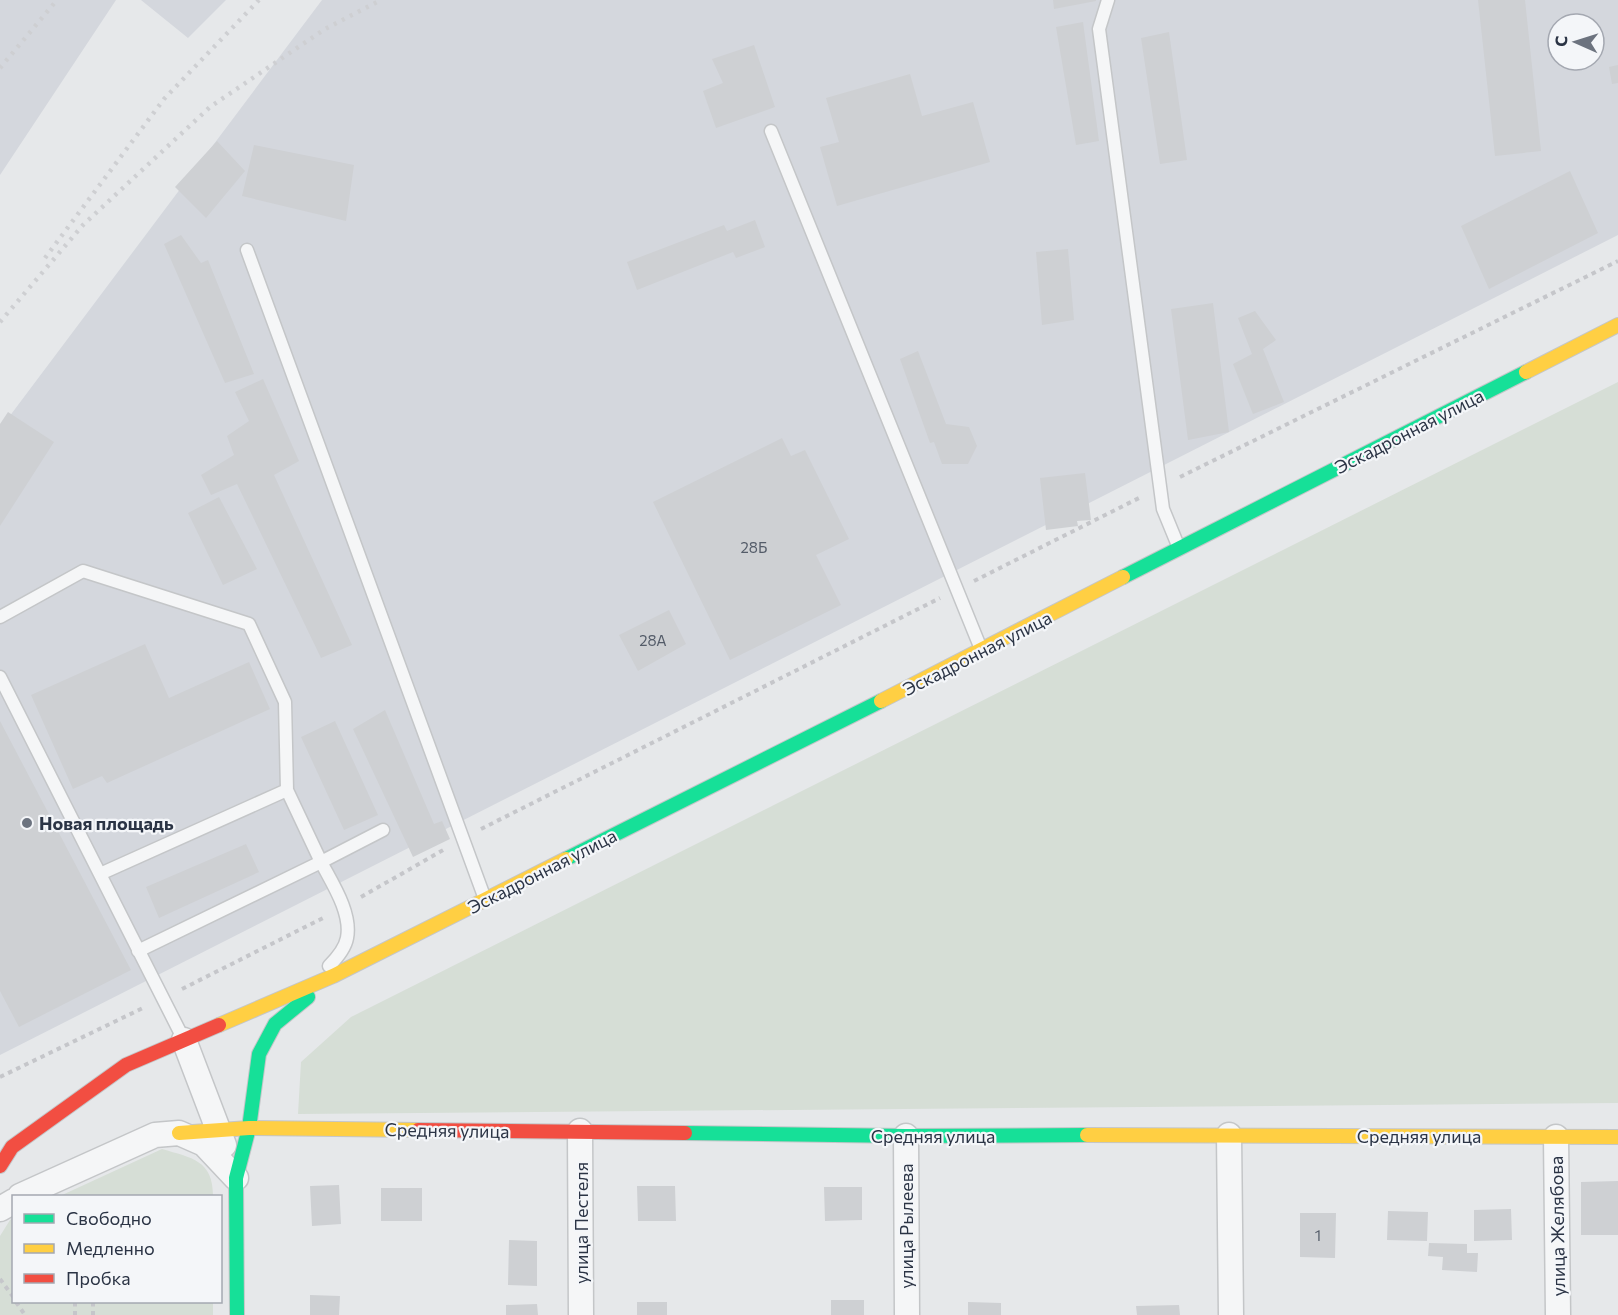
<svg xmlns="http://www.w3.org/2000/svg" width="1618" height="1315" viewBox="0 0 1618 1315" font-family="Commissioner,sans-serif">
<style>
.built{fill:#d4d7dd;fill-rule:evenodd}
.green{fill:#d6ded6}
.building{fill:#ced0d3}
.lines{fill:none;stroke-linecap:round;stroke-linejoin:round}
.lane-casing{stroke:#c4c6c8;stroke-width:15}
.street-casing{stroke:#c4c6c8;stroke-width:27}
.fast-casing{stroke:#c4c6c8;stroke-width:16}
.slow-casing{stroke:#c4c6c8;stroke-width:16}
.jam-casing{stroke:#c4c6c8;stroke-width:16}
.path{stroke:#c5c6ca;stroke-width:4;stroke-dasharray:4.5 4.5;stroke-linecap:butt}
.lane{stroke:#f5f6f7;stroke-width:12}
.street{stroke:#f5f6f7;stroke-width:24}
.fast{stroke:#16e098;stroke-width:14}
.slow{stroke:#ffcf43;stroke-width:14}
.jam{stroke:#f24e42;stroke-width:14}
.rail{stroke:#cecfd2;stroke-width:4.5;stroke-dasharray:3 6;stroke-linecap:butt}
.poi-dot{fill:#6c737f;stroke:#f4f6f9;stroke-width:2}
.labels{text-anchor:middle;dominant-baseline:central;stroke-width:4.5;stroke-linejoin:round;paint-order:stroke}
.number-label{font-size:15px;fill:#545c69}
.street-label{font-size:18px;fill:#2b3445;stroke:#f4f6f9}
.poi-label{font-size:18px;font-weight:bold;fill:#2b3445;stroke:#f4f6f9;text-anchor:start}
</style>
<rect width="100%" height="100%" fill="#e6e8ea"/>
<path class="built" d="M0 0H116L0 175Z
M141 0H226L188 38Z
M322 0H1618V235L0 1055V429ZM1558 24H1594V60H1558Z"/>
<path class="green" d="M1618 382V1103L298 1114 301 1062 351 1017Z
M162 1149C192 1158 213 1160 213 1196H60Z
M13 1218 14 1302H213V1315H0V1236L10 1220Z"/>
<path class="building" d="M1053 0H1096V1L1054 9Z
M1478 0H1525L1541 151 1495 156Z
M1083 22 1099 141 1076 145 1056 27Z
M1169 32 1187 160 1160 164 1141 38Z
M754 45 775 107 716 128 703 91 723 83 712 59Z
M1618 65V83L1612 84 1609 67Z
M910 74 922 116 973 102 990 162 837 206 820 147 839 142 826 98Z
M217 141 245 171 206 218 175 187Z
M254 145 354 165 346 221 242 196Z
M1570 171 1598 233 1489 289 1461 226Z
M755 220 765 247 736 258 733 252 637 290 627 262 724 225 727 231Z
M181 235 201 263 208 260 254 374 225 383 164 244Z
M1068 249 1074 320 1042 325 1036 252Z
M1213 303 1229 432 1188 440 1171 309Z
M1255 311 1276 340 1263 349 1284 402 1253 414 1233 364 1252 354 1238 318Z
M918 351 946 424 969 427 977 446 968 464H942L934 442 930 443 900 359Z
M263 379 299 461 274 475 352 645 321 658 237 484 211 495 201 475 234 455 227 436 249 421 235 392Z
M8 412 54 442 0 526V424Z
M782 438 791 456 805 450 849 539 816 555 841 605 730 660 653 502Z
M1085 473 1091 520 1077 521 1078 526 1046 530 1040 478Z
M219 497 257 569 223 585 188 513Z
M669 610 686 644 638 671 619 635Z
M145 644 169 698 249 662 270 709 107 783 102 776 73 789 31 695Z
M385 710 434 824 442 821 450 839 413 857 353 729Z
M0 721 131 970 19 1027 0 991Z
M335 721 378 815 344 830 301 737Z
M246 844 259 872 159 918 146 887Z
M1618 1181V1235H1581V1182Z
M339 1185 341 1224 312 1226 310 1186Z
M637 1186H675L676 1221H638Z
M824 1187H862V1220L825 1221Z
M381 1188H422V1221H381Z
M1511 1209 1512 1240 1474 1241V1210Z
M1388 1211 1428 1212 1427 1241 1387 1240Z
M1300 1213H1336L1335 1258 1300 1257Z
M509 1240 537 1241V1286L508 1285Z
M1429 1243 1467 1244V1253H1478L1477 1272 1442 1270 1443 1257 1428 1256Z
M310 1295 340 1296 339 1315H310Z
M831 1300H864V1315H831Z
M637 1302H667V1315H637Z
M968 1302 1001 1303V1315H968Z
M537 1304 538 1315H506V1305Z
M1179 1305 1180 1315H1137L1136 1306Z"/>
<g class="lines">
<defs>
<path id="lane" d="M1108 0 1099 29 1163 509 1179 548
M771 131 981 649
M247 250 485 899
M0 617 83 571 249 624 285 702 287 790 100 874
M0 677 184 1040
M287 790 321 862 383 830
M138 951 321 862C332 883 352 913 347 938 345 949 336 959 329 966"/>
<path id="street" d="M184 1040 224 1145
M580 1131 581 1315
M1229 1135 1231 1315
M906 1136 907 1315
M1556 1137 1558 1315
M20 1196 155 1135 179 1133 204 1144 236 1178
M0 1209 14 1201"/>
<path id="fast" d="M1123 577 1526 372
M566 859 881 701
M685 1133 906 1136 1087 1135
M237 1315 236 1178 249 1128 259 1054 275 1024 308 997"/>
<path id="slow" d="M1526 372 1618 325
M881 701 1123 577
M219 1025 333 976 566 859
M179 1133 249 1128 418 1130
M1087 1135 1618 1137"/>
<path id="jam" d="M418 1130 685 1133
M0 1166 12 1147 126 1065 219 1025"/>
</defs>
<use href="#lane" class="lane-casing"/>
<use href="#street" class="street-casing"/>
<use href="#fast" class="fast-casing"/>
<use href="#slow" class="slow-casing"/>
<use href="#jam" class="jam-casing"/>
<path class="path" d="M1180 477 1618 261
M974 581 1141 497
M481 829 940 598
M361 897 445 849
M182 989 325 917
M0 1077 145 1007
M0 1279 14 1298
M16 1302 25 1315
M75 1302V1315
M93 1302V1315"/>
<use href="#lane" class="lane"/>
<use href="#street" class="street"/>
<use href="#fast" class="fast"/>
<use href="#slow" class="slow"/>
<use href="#jam" class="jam"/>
<path class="rail" d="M0 68 57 0
M45 258 164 99 259 0
M0 322 83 225 210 107 325 29 381 0"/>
</g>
<circle class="poi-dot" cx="27" cy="823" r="6"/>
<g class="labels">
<g class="number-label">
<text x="754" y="547">28Б</text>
<text x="653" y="640">28А</text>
<text x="1318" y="1235">1</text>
</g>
<g class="street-label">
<text transform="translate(1409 431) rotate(-27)">Эскадронная улица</text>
<text transform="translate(977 653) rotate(-27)">Эскадронная улица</text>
<text transform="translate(542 871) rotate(-27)">Эскадронная улица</text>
<text transform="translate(447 1130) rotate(1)">Средняя улица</text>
<text x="933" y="1136">Средняя улица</text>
<text x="1419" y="1136">Средняя улица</text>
<text transform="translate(581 1223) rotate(-90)">улица Пестеля</text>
<text transform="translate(906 1226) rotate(-90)">улица Рылеева</text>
<text transform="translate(1557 1226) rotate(-91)">улица Желябова</text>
</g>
<g class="poi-label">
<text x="39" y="823">Новая площадь</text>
</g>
</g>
<rect x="12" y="1195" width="210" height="108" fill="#f4f6f9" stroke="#a4a8b1" stroke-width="1.5"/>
<rect x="24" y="1214" width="30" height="9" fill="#16e098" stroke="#a4a8b1" stroke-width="1.5"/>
<text x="66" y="1225" font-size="18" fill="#2b3445">Свободно</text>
<rect x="24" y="1244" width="30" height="9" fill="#ffcf43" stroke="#a4a8b1" stroke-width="1.5"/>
<text x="66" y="1255" font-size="18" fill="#2b3445">Медленно</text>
<rect x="24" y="1274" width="30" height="9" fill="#f24e42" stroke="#a4a8b1" stroke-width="1.5"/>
<text x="66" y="1285" font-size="18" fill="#2b3445">Пробка</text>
<g transform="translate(1576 42) rotate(273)"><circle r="28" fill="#f4f6f9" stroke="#a4a8b1" stroke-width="1.5"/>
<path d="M0-4.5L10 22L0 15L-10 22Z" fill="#6c737f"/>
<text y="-9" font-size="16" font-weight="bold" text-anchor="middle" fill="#2b3445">С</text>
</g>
</svg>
